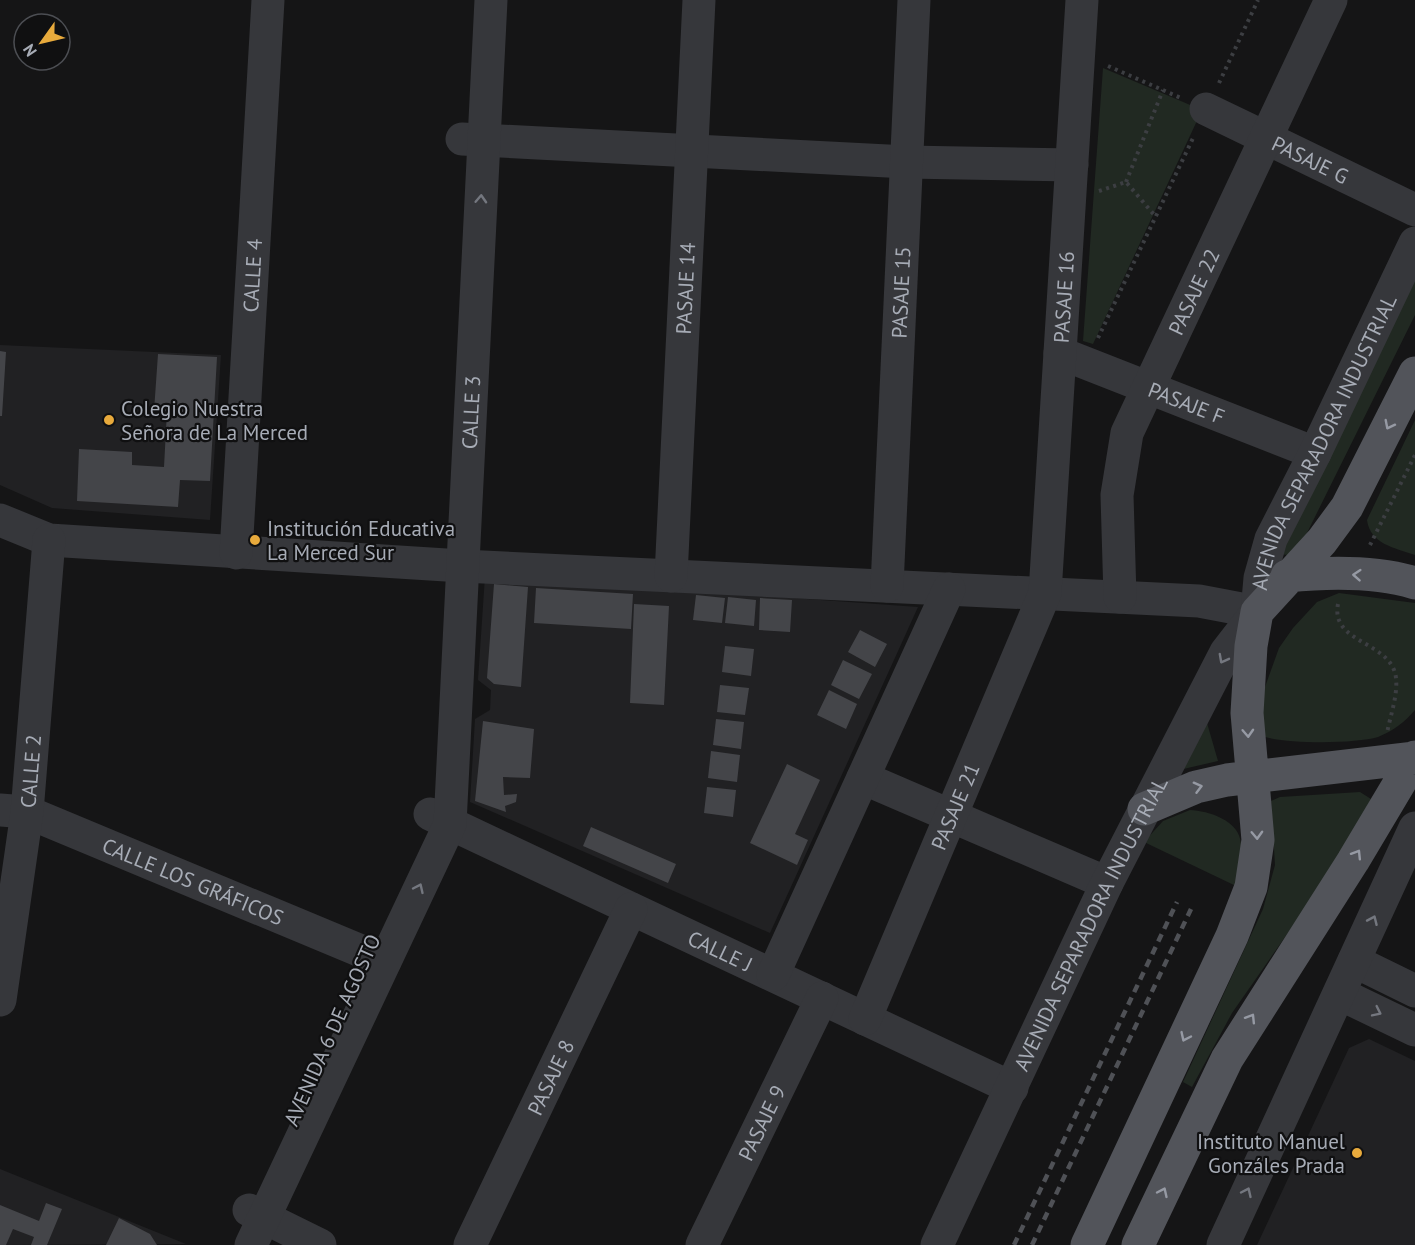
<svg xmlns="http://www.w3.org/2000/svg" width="1415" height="1245" viewBox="0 0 1415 1245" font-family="'PT Sans',sans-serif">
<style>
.built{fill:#212123}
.green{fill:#212922}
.building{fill:#444549}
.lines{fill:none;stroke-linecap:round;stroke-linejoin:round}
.path{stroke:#3c3e42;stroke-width:4;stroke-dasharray:3 4.5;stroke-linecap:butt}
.minor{stroke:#36373b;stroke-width:33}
.major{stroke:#52545a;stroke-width:33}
.rail{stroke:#4f5156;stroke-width:4.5;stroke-dasharray:8 6;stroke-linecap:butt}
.oneway{stroke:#74777f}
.oneway2{stroke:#969aa4}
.poi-dot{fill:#e8aa3c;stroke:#101011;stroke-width:2}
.labels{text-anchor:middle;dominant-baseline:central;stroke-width:4.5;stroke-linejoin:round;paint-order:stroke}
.street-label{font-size:21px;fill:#a7acb6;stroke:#101011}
.poi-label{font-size:21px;fill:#a7acb6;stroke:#101011;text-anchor:start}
</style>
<rect width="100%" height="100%" fill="#151516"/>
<path class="built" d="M0 345 221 355 210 520 52 508 0 485Z
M485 576 918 607 770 933 470 802 475 719 490 710 491 690 478 680Z
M1369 1039 1415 1061V1245H1257L1349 1048Z
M0 1169 186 1244 0 1245Z"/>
<path class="green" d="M1103 68 1202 110 1093 344 1083 341Z
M1415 267V315L1305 537 1288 555 1279 554Z
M1415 420V555C1395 548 1370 544 1367 520Z
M1339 593 1415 603V710C1405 722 1393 731 1378 737 1355 744 1284 744 1262 736L1256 712 1279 648 1293 628 1317 602Z
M1205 716 1218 761 1179 770Z
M1360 792 1371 799 1334 867 1232 1013 1192 1087 1183 1082 1263 909 1275 865 1271 801 1280 797Z
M1190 810C1208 811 1240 820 1241 844 1242 857 1238 873 1236 886L1144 842 1163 821Z"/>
<path class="building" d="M0 351 6 352 2 416H0Z
M158 354 217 357 210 481 180 480 178 507 77 501 79 449 132 452V465L164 467 167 411H154Z
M494 584 528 587 521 687 494 684 487 678Z
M536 588 633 594 631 629 534 623Z
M696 595 725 598 722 623 693 620Z
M728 597 756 600 754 626 725 623Z
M760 598 792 600 790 632 759 630Z
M634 604 669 606 664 705 630 703Z
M860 630 887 644 875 667 848 652Z
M725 646 754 649 751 676 722 672Z
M843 660 872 674 859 699 831 685Z
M720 685 749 688 745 715 717 712Z
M829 690 857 704 846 729 817 715Z
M716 719 744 722 741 749 713 745Z
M483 721 534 729 530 778 503 777 504 795 517 794 516 802 505 806 506 812 475 801Z
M711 751 740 755 737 782 708 778Z
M787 764 820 780 795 834 808 840 797 865 750 843Z
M707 787 736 790 733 817 704 813Z
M591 827 676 864 668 883 583 846Z
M46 1203 62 1209 47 1245H31L34 1237 13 1229 6 1245H0V1205L39 1221Z
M119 1218 150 1234 157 1245H106Z"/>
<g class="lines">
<path class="path" d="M1108 66 1181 98
M1219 83 1258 0
M1126 182 1163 90
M1099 191 1126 182 1156 217
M1098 338 1194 136
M1370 545 1415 455
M1338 604C1330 644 1392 641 1396 678 1398 695 1390 717 1387 733"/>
<g class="minor">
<path id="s1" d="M1206 109 1415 210"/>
<path d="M462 139 907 162 1072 165"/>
<path id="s2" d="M1060 353 1315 453"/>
<path d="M0 520 49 540 462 566 1199 601 1257 612"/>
<path id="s3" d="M236 553 268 0"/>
<path id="s4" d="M671 576 699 0"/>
<path id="s5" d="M887 586 914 0"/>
<path id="s6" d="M1120 597 1117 495 1127 433 1331 0"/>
<path d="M863 778 1107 883"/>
<path id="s7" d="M0 810 27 812 385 961"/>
<path id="s8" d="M430 814 1012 1088"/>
<path d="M1354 961 1415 991"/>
<path d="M773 975 949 589"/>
<path d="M1340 994 1415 1030"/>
<path id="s9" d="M0 1000 27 812 49 540"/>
<path id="s10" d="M865 1019 1045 593 1082 0"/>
<path d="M249 1210 320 1245"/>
<path id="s11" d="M251 1245 450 824 491 0"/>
<path id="s12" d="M470 1245 631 909"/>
<path id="s13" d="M702 1245 822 998"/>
<path id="s14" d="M937 1245 1107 883 1226 652 1257 612 1260 578 1271 539 1315 453 1415 243"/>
<path d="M1223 1245 1415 828"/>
</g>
<path class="major" d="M1287 576C1328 572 1376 571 1415 583
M1144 809 1196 787 1227 780 1415 758
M1087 1245 1232 936 1251 887 1258 840 1247 713 1251 646 1257 612 1322 541 1347 507 1415 373
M1138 1245 1227 1059 1353 861 1415 757"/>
<path class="rail" d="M1014 1245 1177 902
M1032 1245 1191 909"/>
</g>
<defs><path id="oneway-chevron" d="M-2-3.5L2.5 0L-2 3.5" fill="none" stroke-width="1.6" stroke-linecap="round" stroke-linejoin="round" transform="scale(1.5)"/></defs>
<g class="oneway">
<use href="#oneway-chevron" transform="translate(481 199) rotate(-87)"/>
<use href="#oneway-chevron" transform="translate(1223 659) rotate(118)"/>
<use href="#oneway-chevron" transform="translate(419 888) rotate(-65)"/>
<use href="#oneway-chevron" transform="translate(1373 920) rotate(-66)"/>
<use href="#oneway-chevron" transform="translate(1377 1012) rotate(26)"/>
<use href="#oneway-chevron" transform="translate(1247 1192) rotate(-65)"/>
</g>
<g class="oneway2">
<use href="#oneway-chevron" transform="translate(1389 425) rotate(117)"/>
<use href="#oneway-chevron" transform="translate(1357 575) rotate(-176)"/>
<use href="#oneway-chevron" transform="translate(1248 733) rotate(87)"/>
<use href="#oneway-chevron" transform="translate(1198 787) rotate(-15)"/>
<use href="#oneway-chevron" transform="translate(1257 835) rotate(88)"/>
<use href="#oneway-chevron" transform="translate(1357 854) rotate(-58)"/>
<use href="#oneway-chevron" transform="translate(1251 1018) rotate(-58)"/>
<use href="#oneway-chevron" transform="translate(1185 1037) rotate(115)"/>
<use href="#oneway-chevron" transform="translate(1163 1192) rotate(-65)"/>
</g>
<g class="poi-dot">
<circle cx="109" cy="420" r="6"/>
<circle cx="255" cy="540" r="6"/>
<circle cx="1357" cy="1153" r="6"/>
</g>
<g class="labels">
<g class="street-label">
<text stroke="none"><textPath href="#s1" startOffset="116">PASAJE G</textPath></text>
<text stroke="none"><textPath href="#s3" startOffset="278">CALLE 4</textPath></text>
<text stroke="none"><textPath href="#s4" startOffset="288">PASAJE 14</textPath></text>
<text stroke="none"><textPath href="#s6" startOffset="321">PASAJE 22</textPath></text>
<text stroke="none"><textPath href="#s5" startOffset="294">PASAJE 15</textPath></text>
<text stroke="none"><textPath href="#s10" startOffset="759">PASAJE 16</textPath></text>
<text stroke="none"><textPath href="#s2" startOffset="136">PASAJE F</textPath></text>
<text stroke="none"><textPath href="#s11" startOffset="878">CALLE 3</textPath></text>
<text stroke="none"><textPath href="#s14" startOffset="894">AVENIDA SEPARADORA INDUSTRIAL</textPath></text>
<text stroke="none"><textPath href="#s9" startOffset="231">CALLE 2</textPath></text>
<text stroke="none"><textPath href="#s10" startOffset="231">PASAJE 21</textPath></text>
<text stroke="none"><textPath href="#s7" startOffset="207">CALLE LOS GRÁFICOS</textPath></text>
<text stroke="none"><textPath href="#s14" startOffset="356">AVENIDA SEPARADORA INDUSTRIAL</textPath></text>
<text stroke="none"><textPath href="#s8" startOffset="321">CALLE J</textPath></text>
<text transform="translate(332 1030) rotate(-66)">AVENIDA 6 DE AGOSTO</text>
<text stroke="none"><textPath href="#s12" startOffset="186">PASAJE 8</textPath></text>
<text stroke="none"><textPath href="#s13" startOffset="136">PASAJE 9</textPath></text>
</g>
<g class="poi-label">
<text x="121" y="408">Colegio Nuestra<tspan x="121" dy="24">Señora de La Merced</tspan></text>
<text x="267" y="528">Institución Educativa<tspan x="267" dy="24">La Merced Sur</tspan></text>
<text x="1345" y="1141" text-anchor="end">Instituto Manuel<tspan x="1345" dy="24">Gonzáles Prada</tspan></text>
</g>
</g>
<g transform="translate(42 42) rotate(236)"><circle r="28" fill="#101011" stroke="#4c4e53" stroke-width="1.5"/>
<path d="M0-4.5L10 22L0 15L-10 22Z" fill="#e8aa3c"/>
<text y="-9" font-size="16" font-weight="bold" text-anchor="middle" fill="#a7acb6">N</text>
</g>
</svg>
